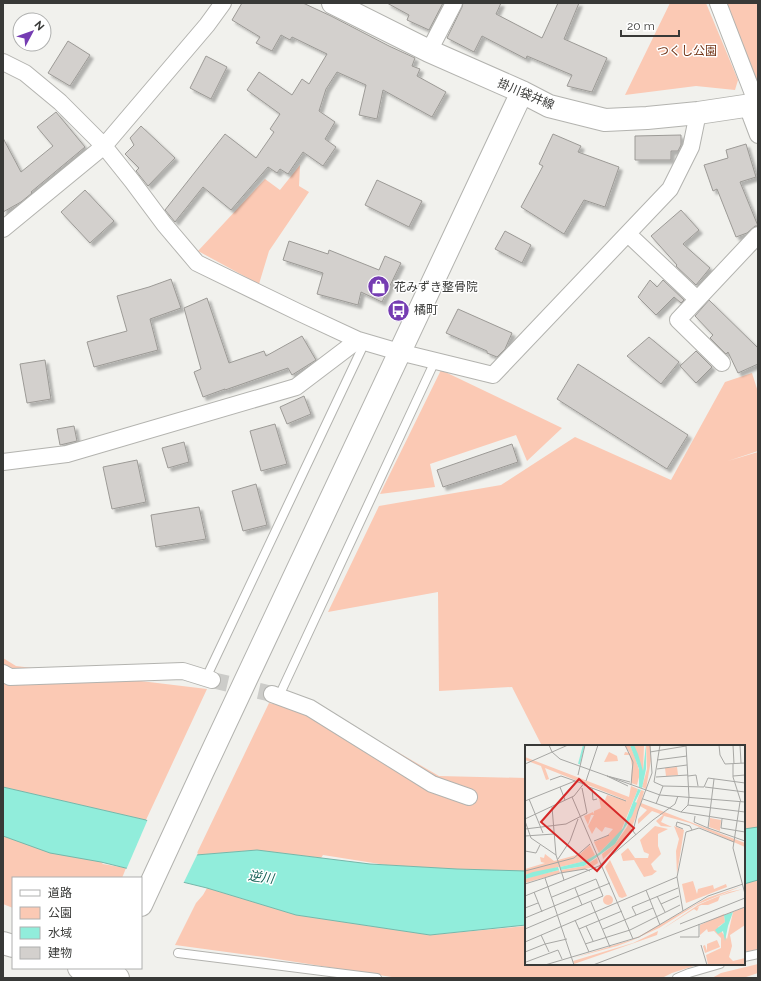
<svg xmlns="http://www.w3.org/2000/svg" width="761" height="981" viewBox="0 0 761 981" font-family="Raleway,'Noto Sans JP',sans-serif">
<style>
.green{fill:#fbc9b4}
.water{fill:#91eddb;stroke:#76b7aa}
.pier{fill:#f1f1ed}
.building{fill:#d3d0cd;stroke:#9c9a96;filter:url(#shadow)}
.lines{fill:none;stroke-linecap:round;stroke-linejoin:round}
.street-tunnel{stroke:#ccccc9;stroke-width:16;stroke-dasharray:16 8;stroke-linecap:butt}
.lane-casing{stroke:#b3b3af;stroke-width:10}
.street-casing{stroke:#b3b3af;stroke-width:18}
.secondary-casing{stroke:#b3b3af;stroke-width:24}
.lane{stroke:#fff;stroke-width:8}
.street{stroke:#fff;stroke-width:16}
.secondary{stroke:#fff;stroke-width:22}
.labels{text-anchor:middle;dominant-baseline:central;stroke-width:3;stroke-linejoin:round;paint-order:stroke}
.park-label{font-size:12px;fill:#713315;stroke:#fff}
.street-label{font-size:12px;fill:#383937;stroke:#fff}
.poi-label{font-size:12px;fill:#383937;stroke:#fff;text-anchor:start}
.water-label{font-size:13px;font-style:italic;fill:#156055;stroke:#fff}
.inset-river{fill:none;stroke:#91eddb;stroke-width:2}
.inset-road{fill:none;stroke:#a7a7a4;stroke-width:1}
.view{fill:#d62828;fill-opacity:0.15;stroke:#d62828;stroke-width:2}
.inset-edge{fill:none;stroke:#383937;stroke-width:2}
</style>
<defs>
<filter id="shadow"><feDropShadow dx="3.5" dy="3.5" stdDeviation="1" flood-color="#0004"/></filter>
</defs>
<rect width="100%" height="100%" fill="#f1f1ed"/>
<path class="green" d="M670 3H706L738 80 735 90 696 86 625 95Z
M727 3H758V94Z
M300 165 299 186 309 192 269 251 259 284 198 251 265 179 280 190Z
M441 370 562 428 527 461 516 435 430 464 435 487 380 494Z
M752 373 758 392V451L728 461 758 452V834L744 838V746H542L512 687 439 691 438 592 328 612 379 506 501 485 575 437 671 480 725 382Z
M3 658 16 666 207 689 146 820 3 787Z
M269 703 339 718 439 776 526 778V871L468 870 386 865 323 855 321 858 257 850 196 855Z
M3 832 101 862 103 864 126 868 122 878H13V908L3 904Z
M758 880V950L744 952V884Z
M207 888 296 915 430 935 526 926V964H700L672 973 662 978H398L264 957 175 945 196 903 203 895Z
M758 964V973L743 978H712L721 973Z"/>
<path class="water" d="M3 787 146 820 196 855 257 850 370 864 457 869 526 871V925L430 935 296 915 207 888 101 862 50 853 3 836Z
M758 827V880L744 884V829Z"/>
<path class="pier" d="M148 819 198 853 183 884 126 870Z"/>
<path class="building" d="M242 3H303L331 16 389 46 415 58 412 66 420 69 417 76 446 92 432 117 383 90 377 119 359 115 366 85 337 72 326 89 319 111 335 122 325 139 336 147 323 166 303 152 288 174 280 169 277 173 268 167 231 210 203 187 175 222 165 210 225 134 256 158 274 132 270 129 280 114 247 90 259 72 292 95 302 79 309 84 327 54 292 37 290 40 281 35 272 51 256 43 260 37 232 20Z
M387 3H443L429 30 407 20 409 15Z
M463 3H501L496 14 542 38 558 3H579L564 39 607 58 592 92 567 86 572 75 527 56 526 59 482 36 474 52 447 38 462 7Z
M68 41 90 55 70 86 48 73Z
M206 56 227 67 211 99 190 88Z
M56 112 85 147 31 192 32 193 21 202 3 212V138L21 172 53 146 37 127Z
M141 126 175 158 148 186 136 171 139 168 125 154 134 145 130 138Z
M553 134 581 146 578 152 619 167 605 207 584 200 564 234 521 207 543 166 539 164Z
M681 135V145L678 151H671V160H635V136Z
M746 144 756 177 740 182 758 226H755L747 233 736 237 717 189 713 191 704 165 728 158 726 150Z
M377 180 422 201 409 227 365 205Z
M85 190 114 221 90 243 61 212Z
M681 210 699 230 683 244 710 268 696 285 676 266 677 265 651 236Z
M505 231 531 245 522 263 495 249Z
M289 241 328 254 329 250 379 270 385 256 401 263 382 302 361 292 358 305 317 294 323 273 283 260Z
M171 279 181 308 150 319 158 350 94 367 87 342 127 331 117 296 149 287Z
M650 280 657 287 663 280 684 300 681 303 674 297 656 315 638 297Z
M207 298 229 363 264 351 266 356 302 336 316 360 292 375 288 368 225 390V389L203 397 194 372 201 369 184 308Z
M709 300 758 348V364L738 373 728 352 726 354 710 338 713 335 695 316Z
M458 309 512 333 505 349 497 357 487 353V351L446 333Z
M649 337 679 362 661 384 627 356Z
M696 351 712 367 696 383 680 366Z
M45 360 51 399 27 403 20 364Z
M578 364 688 435 667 469 557 399Z
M304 396 311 414 287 424 280 407Z
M275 424 287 464 261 471 250 431Z
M74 426 77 441 60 445 57 429Z
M184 442 189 462 168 468 162 448Z
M512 444 518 462 443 487 437 470Z
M137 460 146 502 112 509 103 467Z
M256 484 267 525 243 531 232 491Z
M199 507 206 539 156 547 151 515Z"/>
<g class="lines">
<path class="street-tunnel" d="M212 680 272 694"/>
<defs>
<path id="lane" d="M206 678 365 342
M279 696 435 361
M178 953 377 978
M744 957 758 954
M677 978 689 973 720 964"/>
<path id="street" d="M718 3 757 104
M429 51 454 3
M3 62 25 73 60 102 104 146 132 181 164 224 197 263 300 313 358 340 399 352 493 375 670 189 691 147 698 113
M747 106 758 135
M3 229 104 146 207 25 223 3
M628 234 697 299
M722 363 678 320 758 235
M3 462 67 454 296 387 358 340
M3 673 10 677 183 671 212 680
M272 694 310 708 432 784 469 797"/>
<path id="secondary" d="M333 3 429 51 522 92 549 106 605 120 647 118 698 113 758 104
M141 905 203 771 522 92
M3 943 13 946
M79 968 118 978"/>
</defs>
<use href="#lane" class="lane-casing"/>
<use href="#street" class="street-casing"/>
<use href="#secondary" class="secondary-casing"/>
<use href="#lane" class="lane"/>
<use href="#street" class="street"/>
<use href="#secondary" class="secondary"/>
</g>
<defs>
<symbol id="shop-disc" viewBox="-11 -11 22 22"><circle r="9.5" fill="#753cb2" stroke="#fff"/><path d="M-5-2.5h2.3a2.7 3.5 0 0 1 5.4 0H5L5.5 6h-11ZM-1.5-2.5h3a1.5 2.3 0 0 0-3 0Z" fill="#fff"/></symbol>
<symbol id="bus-disc" viewBox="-11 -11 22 22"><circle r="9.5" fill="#753cb2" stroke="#fff"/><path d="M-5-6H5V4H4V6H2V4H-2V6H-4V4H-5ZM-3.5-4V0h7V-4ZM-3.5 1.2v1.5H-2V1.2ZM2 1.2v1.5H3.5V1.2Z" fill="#fff"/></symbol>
</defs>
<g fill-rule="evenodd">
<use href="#shop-disc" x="366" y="274" width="25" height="25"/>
<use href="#bus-disc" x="386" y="298" width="25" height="25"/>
</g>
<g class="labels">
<g class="park-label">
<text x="687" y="51">つくし公園</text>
</g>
<g class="street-label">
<text transform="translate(526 94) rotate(23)">掛川袋井線</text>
</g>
<g class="poi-label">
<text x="394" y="287">花みずき整骨院</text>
<text x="414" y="310">橘町</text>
</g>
<g class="water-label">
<text transform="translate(261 877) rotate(8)">逆川</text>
</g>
</g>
<g transform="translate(525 745)">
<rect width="220" height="220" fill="#f1f1ed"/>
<path d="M99 0H105L110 12 115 28 112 40 106 38 107 21 105 10H99L100 7 105 8ZM108 0H119L118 28ZM121 0H125L126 15 121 44 117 42 122 24ZM84 7 92 11 93 16 79 17ZM0 12 104 52 106 41 113 44 96 86 74 108 69 97 82 91 88 84 80 82 77 87 71 82 67 89 63 81 69 70H66L63 80 59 71 68 67 69 69V66L76 63 74 53 80 55 82 50 103 56 20 23 24 34 21 35 16 21 0 15ZM152 22 153 30 141 31 140 23ZM116 45 119 46 116 58 220 98V102L165 78 139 71 136 77 147 82 136 81 131 76 138 70 127 66 113 79V74L122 65 115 61 104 90 78 114 77 109 90 99 102 82ZM185 73 196 75 195 86 184 82ZM130 81 143 84 133 89V101L136 109 126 119 129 125 132 126 127 130 119 132 109 115 98 116 96 109 103 103 110 113H123L124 109 119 107 115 95ZM149 81 159 85 152 129 151 106 154 94ZM65 100 70 110 61 116 35 122 33 115 55 109ZM20 109 29 116 33 115 34 122 0 130V124L20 118 16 117 15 112 19 113ZM72 113 73 118 65 123 36 128V125L59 121ZM85 115 102 151 97 153 94 152 80 122ZM34 125 35 128 0 138V134L9 131ZM168 136 172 149 173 144 188 140 189 144 201 139 202 142 161 158 157 139ZM217 141 171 160 134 183 108 195 92 201 48 213 109 194 182 153ZM218 144 195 151 193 156 183 160H176L171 163 174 162 172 166 169 164 136 185 173 160 182 156 204 147ZM78 155a5 5 0 1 1 10 0a5 5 0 1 1-10 0ZM220 162V180L205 190 207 201 204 212 208 216 220 213V220H183L181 210 196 203V193L189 186 183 187 182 184 175 190V180L199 169 200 177 193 182 202 194 208 167ZM133 186 132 190 49 219 48 216 108 198ZM192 195 195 202 180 208 178 201 180 200 182 206V199Z" fill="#fbc9b4"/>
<path d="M105 0H109L113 9 118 26 121 0V24L117 43 114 42V24ZM113 44 116 45 110 57 112 58 107 71 90 99 59 121 35 125V122L60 116 74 108 84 98 98 83ZM33 122 34 125 0 134V130L8 127ZM208 167 203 181 200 196 198 186 193 189 190 185 200 177 199 170Z" fill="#91eddb"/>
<path class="inset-river" d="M54 19 59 0"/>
<path class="inset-road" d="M24 0 27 7 35 14 135 50 220 57M83 0H98M100 0 108 17 106 40M135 0 129 37 138 41 179 42 183 33 220 38M161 0 164 52 163 60 156 67 220 77M194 0 195 10 200 19 220 18M208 0 209 19M215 0 216 18M125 7 161 1M132 15 162 11M0 19 43 0M208 19V32L216 57M132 24 162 20M53 30 60 0M163 31 171 30 173 41M208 31 220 30M131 32 163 30M189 34 183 83 220 96M25 35 36 31 59 39M61 36 73 0M59 40 101 56M103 41 82 31 105 37M35 42 40 55M180 42 220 47M67 43 68 55 72 54M47 52 108 194M4 54 18 88M118 54 156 67M0 56 50 36M215 57 208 103 220 149M131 59 138 41M163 60 220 67M27 62 31 110 39 135M170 71 169 77 183 83M0 74 49 51 60 37M197 74 196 83 220 87M0 76 6 93 31 110M0 84 41 79 62 68 57 43M158 84 151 81 152 77 165 81 167 85M111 90 108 86 113 66 127 28 125 0M0 91 29 89M69 96 84 90M0 106 11 108 15 100M33 114 45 96 53 74M0 126 49 113 65 99M20 133 49 220M0 139 35 128 60 124 65 126M50 143 57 160M121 145 135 180M9 147 17 167M0 151 74 121 128 75 150 59 153 51M132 151 140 167M66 157 85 202M136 159 154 151M0 163 13 158M158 166 152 132 161 87 174 83 209 97M111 170 107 162 153 143M0 173 85 138M50 175 64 207M155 179 220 153M61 181 68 196M0 184 78 151 71 134 27 152M54 184 97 166M78 184 128 163M16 190 24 207M155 192H174V179M0 197 152 132M60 199 105 185 155 160M176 200 182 220M0 207 20 199 42 194M1 217 33 205 37 214M20 220 114 192 183 151 218 139M68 220 220 162"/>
<path class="view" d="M54 34 109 83 72 126 16 77Z"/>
<rect width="220" height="220" class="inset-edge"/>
</g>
<rect width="761" height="981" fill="none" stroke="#383937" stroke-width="8"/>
<rect x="12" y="877" width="130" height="92" fill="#ffffff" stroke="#afb0af"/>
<rect x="20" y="890" width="20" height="6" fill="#ffffff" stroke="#afb0af"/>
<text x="48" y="897" font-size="12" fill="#383937">道路</text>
<rect x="20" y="907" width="20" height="12" fill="#fbc9b4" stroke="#afb0af"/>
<text x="48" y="917" font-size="12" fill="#383937">公園</text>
<rect x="20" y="927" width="20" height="12" fill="#91eddb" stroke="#afb0af"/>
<text x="48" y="937" font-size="12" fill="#383937">水域</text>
<rect x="20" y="947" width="20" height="12" fill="#d3d0cd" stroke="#afb0af"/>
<text x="48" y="957" font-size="12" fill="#383937">建物</text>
<g transform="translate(32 32) rotate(49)"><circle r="19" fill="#ffffff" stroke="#afb0af"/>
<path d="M0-3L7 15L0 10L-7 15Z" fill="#753cb2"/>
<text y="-6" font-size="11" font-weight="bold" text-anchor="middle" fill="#383937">N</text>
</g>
<path d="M621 30v6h58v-6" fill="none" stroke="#383937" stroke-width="2"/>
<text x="627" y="30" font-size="12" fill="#383937" stroke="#ffffff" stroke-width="3" paint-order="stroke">20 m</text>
</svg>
